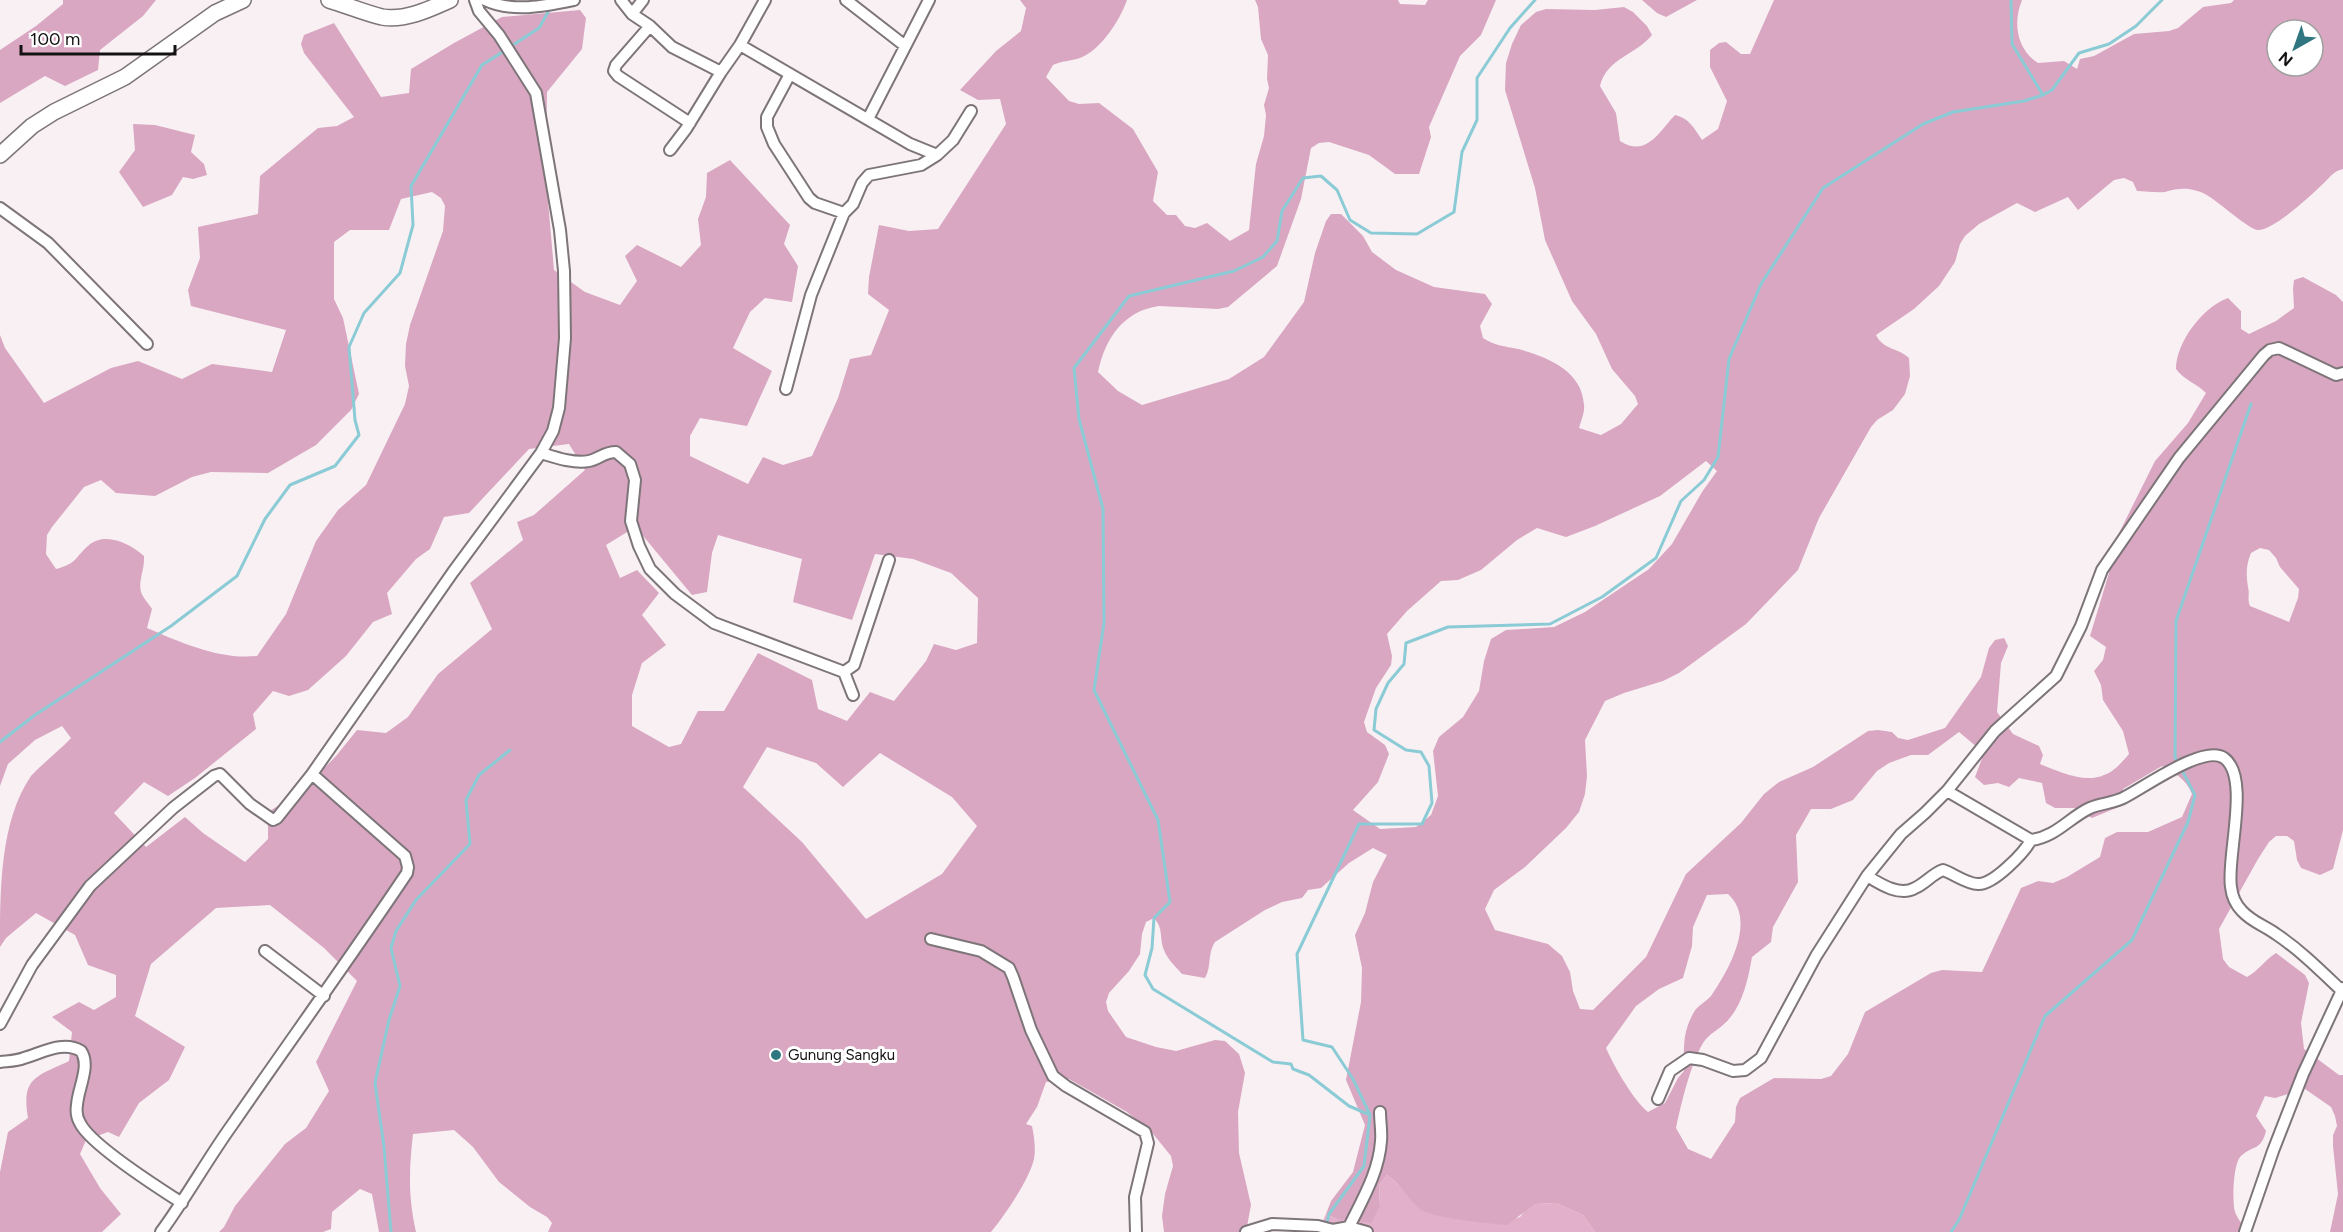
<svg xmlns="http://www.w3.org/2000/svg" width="2343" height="1232" viewBox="0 0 2343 1232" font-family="Figtree,sans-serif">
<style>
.green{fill:#e2b0ca}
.forest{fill:#d9a7c1;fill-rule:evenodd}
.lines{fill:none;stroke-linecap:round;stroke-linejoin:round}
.stream{stroke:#8acbd5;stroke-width:3}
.street-casing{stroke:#7d7579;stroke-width:14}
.secondary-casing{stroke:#7d7579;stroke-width:18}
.street{stroke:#fff;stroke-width:10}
.secondary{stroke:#fff;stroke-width:15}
.poi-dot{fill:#2f7680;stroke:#fff;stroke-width:2}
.labels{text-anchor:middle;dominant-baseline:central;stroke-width:6;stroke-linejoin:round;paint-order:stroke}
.poi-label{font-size:15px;fill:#151213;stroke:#fff;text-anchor:start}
</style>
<rect width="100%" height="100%" fill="#f9f0f4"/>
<path class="green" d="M1387 1175C1403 1186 1412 1205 1430 1213L1498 1224 1520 1217 1526 1209 1535 1204 1556 1203 1583 1215 1595 1232H1318L1326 1214 1337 1219 1380 1206 1379 1185Z"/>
<path class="forest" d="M63 0H156L143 16 100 50 98 70 65 86 45 76 0 103V50L36 26 63 4Z
M1020 0H1127C1120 20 1101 50 1080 58 1071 61 1061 61 1053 65L1046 77 1069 101 1079 104 1099 103 1133 129 1158 172 1153 201 1167 215H1176L1185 226 1195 228 1207 223 1230 241 1249 230 1256 164 1264 136 1266 115 1264 105 1269 88 1267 79 1268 55 1261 39 1258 7 1255 0H1398L1400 4 1425 5 1428 0H1496L1481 35 1460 56 1429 127 1431 137 1419 174H1395L1369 155 1329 142 1319 143 1311 148 1301 199 1277 266 1228 307 1218 309 1159 306C1123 311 1105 339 1098 372L1118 391 1142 405 1229 379 1264 357 1304 302 1315 253 1326 221 1331 214H1341L1363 236 1372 252 1396 270 1434 287 1485 294 1492 304 1480 326 1483 338C1496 346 1504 346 1518 349 1547 357 1582 370 1584 405 1585 412 1581 421 1579 428L1601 435 1621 424 1638 404 1635 396 1612 369 1596 334 1572 301 1545 240 1535 188 1505 90 1506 63 1512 44 1521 25 1536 12 1546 9 1595 10 1624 7 1633 12 1647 26 1652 35C1636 55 1607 58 1600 86L1616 113 1620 141C1646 158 1659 132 1675 115 1689 118 1694 128 1702 140L1718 129 1727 101 1710 67V50L1719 43 1726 42 1741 54H1750L1774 0H2022C2013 22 2016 49 2038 63L2064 61 2077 69 2080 59 2094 56 2134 34 2169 31 2178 28 2203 7 2231 3 2234 0H2343V169C2334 171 2331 176 2325 182 2311 195 2276 229 2258 230 2249 230 2217 200 2205 194 2189 187 2180 188 2165 192 2156 193 2146 191 2137 191L2133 182 2124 178 2114 180 2078 210 2068 197 2035 212 2017 203 1979 224 1965 236 1960 244 1955 262 1939 286 1914 309 1876 335C1883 350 1899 348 1909 358L1910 376 1905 394 1893 410 1877 420 1871 427 1819 518 1798 570 1746 624 1679 673 1663 681 1624 693 1605 701 1585 740 1587 776 1585 794 1579 812 1566 828 1525 867 1494 890 1485 909 1495 930 1548 944 1562 956 1570 972 1573 991 1580 1009 1593 1010 1646 957 1686 874 1741 823 1764 794 1779 782 1813 767 1868 731 1878 730 1892 732 1898 738 1908 740 1945 728 1981 677 1989 648 1995 640 2004 638 2008 646 2001 663 1997 712 2013 734 2039 746 2043 755 2040 764C2058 771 2084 784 2104 775 2114 772 2122 762 2129 754L2123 731 2103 700 2101 685 2094 671 2103 660 2106 647 2090 636 2109 573 2115 541 2155 461 2188 423 2206 393C2196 383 2184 380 2176 369 2176 342 2203 307 2228 298L2241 311V329L2249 334 2276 321 2294 308 2293 289 2294 280 2303 277 2336 295 2343 302V830L2333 869 2320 875 2301 868 2297 860 2294 841 2287 836H2276L2269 842 2258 859 2219 929 2223 959 2229 967 2247 977C2258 971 2265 960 2276 953L2305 975 2309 983 2301 1023 2304 1049 2339 1075H2343V1232H2330L2338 1194 2333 1146V1135L2337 1126 2335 1116 2331 1107 2305 1089 2275 1098 2265 1096 2256 1116 2266 1131C2261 1151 2253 1145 2241 1156 2233 1163 2232 1202 2235 1212 2237 1218 2244 1226 2247 1232H1595L1583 1215 1556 1203 1535 1204 1507 1225C1491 1224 1432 1218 1420 1209 1407 1199 1403 1186 1387 1175L1379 1185 1380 1206 1371 1223 1337 1219 1326 1214 1331 1201 1353 1172 1365 1125 1346 1080 1361 1002 1362 968 1355 935 1365 913 1373 882 1387 855 1373 848 1349 863 1321 888 1308 890 1302 898 1282 902 1265 910 1215 942C1207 954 1212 966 1205 978L1182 974C1176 967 1167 959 1164 950 1159 938 1164 929 1154 918L1146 922 1142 934 1140 954 1129 971 1109 993 1106 1002 1108 1011 1126 1037 1156 1047 1176 1051 1215 1040 1225 1041 1239 1054 1245 1073 1238 1112 1239 1153 1251 1205 1246 1232H1164L1162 1216 1165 1194 1173 1166 1171 1156 1154 1135 1127 1112 1069 1079 1046 1082 1037 1107 1026 1124 1032 1126C1034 1136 1036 1148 1034 1159 1029 1180 1005 1215 991 1232H548L552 1223 547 1217 530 1207 499 1182 473 1147 454 1130 413 1134C409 1170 408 1196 416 1232H379L372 1194 360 1189 332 1212 331 1229 323 1232H219L224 1227 235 1206 285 1144 306 1128 329 1091 316 1062 357 981 324 948 270 905 216 908 151 964 135 1016 185 1047 169 1080 139 1103 119 1137 108 1132 86 1140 80 1154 100 1188 121 1214 102 1232H0V1172L8 1132 28 1118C21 1077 36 1077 69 1061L72 1032 52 1017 79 1002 94 1010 116 997V975L88 965 75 935 36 913 6 938 0 947C0 890 0 821 31 776 44 762 59 751 71 738L62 726 35 740 8 764 0 786V335L5 348 44 403 111 368 138 361 182 379 212 364 272 372 286 330 191 306 188 290 200 258 198 227 258 214 260 176 318 128 337 126 354 117 304 53 301 44 304 35 334 23 381 97 409 93 411 69 454 43 502 17 580 10 586 18 582 49 547 92 546 178 554 270 585 292 620 305 637 281 625 256 637 245 681 267 701 245 698 219 706 197 707 173 730 160 790 225 784 244 798 266 792 302 765 298 750 312 733 348 772 371 747 426 700 418 690 436V456L748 484 763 457 783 465 812 456 838 398 850 359 871 355 889 310 868 294 869 277 879 225 909 231 938 229 1006 124 1000 99 978 100 960 90 996 51 1021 31 1026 8ZM2277 30H2313V66H2277ZM432 192 441 198 445 206 443 231 410 325 406 344 405 366 409 386 405 404 366 485 338 510 316 541 286 614 257 656C220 660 182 643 147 628L152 609C149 604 143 598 141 592 138 581 145 569 144 556 131 544 106 531 89 545 74 558 78 563 56 569L46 554 47 535 52 527 84 487 101 480 116 493 155 496 192 477 211 472 268 473 316 445 351 410 359 394 343 318 334 299V242L350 230H389L401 199ZM569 444 585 470 534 515 517 522 523 540 470 583 492 629 438 674 408 717 386 733 357 730 336 756 302 791 268 812V839L245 862 203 833 185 817 146 847 114 813 144 782 168 796 195 778 256 729 253 714 273 691 289 696 308 690 346 656 373 622 392 614 387 593 416 559 430 549 444 517 469 513 529 449ZM1706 461 1717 471 1702 492 1672 544 1649 569 1585 612 1554 627 1506 630 1491 639 1484 661 1479 691 1463 717 1439 737 1433 751 1438 796 1431 815 1416 827 1380 829 1353 810 1378 782 1389 754 1385 745 1367 732 1364 722 1376 688 1391 665 1392 656 1387 634 1407 611 1441 581 1458 580 1481 570 1517 540 1537 528 1566 537 1595 526 1660 496ZM637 526 639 531 692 595 707 592 712 553 718 535 802 559 793 602 852 620 875 554 913 559 951 573 978 598 977 643 956 650 934 644 926 661 894 701 870 692 847 721 818 709 812 680 758 653 724 711H698L681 744 669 747 632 726V695L642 663 666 645 642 615 659 593 637 570 620 578 606 545ZM2260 548 2269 550 2276 558 2280 567 2299 589 2298 598 2289 622 2250 606C2247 599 2250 594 2248 587 2246 574 2246 565 2251 553ZM1959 732 1984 753 1975 777 1984 785 1998 783 2009 787 2019 778 2042 783 2046 803 2055 808H2074L2092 818 2121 806 2123 789 2162 766C2175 773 2186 779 2192 794L2182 817 2148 832H2117L2105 838 2100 857 2067 877 2053 883 2038 881 2021 888 1982 972 1942 970 1931 973 1865 1012 1848 1054 1831 1076 1821 1079 1774 1078 1740 1098 1736 1107 1735 1122 1711 1159 1688 1149 1676 1128C1681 1104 1691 1063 1703 1043 1709 1034 1715 1032 1723 1025 1742 1009 1748 980 1752 957L1771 942 1773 927 1798 882 1796 835 1811 809H1831L1853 800 1877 771 1889 763 1911 755H1928ZM767 747 816 763 843 787 880 753 952 797 977 826 942 874 866 919 802 842 743 787ZM1728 894C1757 920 1729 970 1711 996 1706 1002 1698 1005 1694 1012 1682 1033 1684 1048 1684 1071L1678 1078 1665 1103 1648 1112C1633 1100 1614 1066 1606 1048L1636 1006 1659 989 1683 978 1692 946 1693 927 1707 895Z
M1642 0H1697L1666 17 1657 13Z
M133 124 155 125 195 135 191 152 204 164 207 175 193 179 183 177 172 195 143 207 119 172 135 150Z"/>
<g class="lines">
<path class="stream" d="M510 47 539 28 551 7
M2043 95 2052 90 2079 53 2109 44 2136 26 2162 0
M0 742 35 715 171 626 237 576 265 519 290 485 335 466 359 435 355 420 349 347 364 313 400 273 413 225 411 186 482 65 504 51
M1370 1115 1349 1106 1309 1075 1293 1069 1291 1064 1273 1062 1153 989 1145 975 1152 948 1154 918 1170 902 1158 820 1094 690 1104 623 1103 509 1079 419 1074 368 1129 296 1234 271 1263 257 1277 241 1282 211 1303 178 1321 176 1337 190 1350 220 1371 233 1417 234 1454 212 1462 152 1477 120V78L1510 28 1535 0
M1326 1227 1329 1214 1364 1166 1370 1115 1353 1079 1332 1047 1303 1040 1297 954 1359 824H1422L1432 803 1429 766 1421 752 1406 750 1374 730 1376 709 1388 683 1404 664 1406 643 1448 627 1550 624 1602 597 1656 558 1681 501 1704 480 1718 457 1729 359 1761 284 1823 188 1923 124 1953 112 2024 101 2043 95 2012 44 2011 0
M391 1232 384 1147 375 1083 389 1020 400 986 391 948 396 931 416 900 470 844 466 800 479 775 510 750
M1951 1232 1959 1220 2045 1016 2132 940 2188 822 2195 795 2175 757 2176 621 2251 404"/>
<defs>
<path id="street" d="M485 0C512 13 545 6 574 0
M621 0 632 14 650 26 672 47 721 72 740 45 765 0
M846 0 904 45
M632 14 643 0
M650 26 616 65 614 71 618 76 690 123
M740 45 910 144 937 155 921 165 869 175 862 183 853 204 844 213 811 295 786 389
M790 74 767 117V127L774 144 809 198 815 203 844 213
M868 119 929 0
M670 150 686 129 721 72
M937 155 953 140 971 111
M0 208 48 243 147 344
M541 453C554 457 574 464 589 461 599 459 604 452 616 452L630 464 635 480 631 521 639 546 650 569 675 594 714 623 844 672 853 695
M844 672 854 665 889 560
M1947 791 2031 840
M1867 876C1880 884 1900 897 1915 888 1926 883 1932 874 1943 870 1954 874 1967 884 1978 884 1993 885 2024 853 2031 840 2056 837 2070 817 2090 808 2101 803 2115 803 2125 797 2145 787 2204 744 2224 758 2251 777 2226 858 2231 887 2232 896 2236 905 2242 911 2252 922 2265 926 2276 934 2300 950 2321 971 2342 991
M931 939 981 951 1009 968 1013 977 1031 1030 1053 1076 1066 1086 1145 1132 1148 1143 1135 1197 1136 1232
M265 951 324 996
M0 1024 32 965 90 886 173 808 214 776 220 774 250 804 273 820 277 818 312 774
M0 1062C8 1061 17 1061 24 1058 42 1053 63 1040 81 1051 91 1066 78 1088 77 1105 76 1111 77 1118 80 1123 90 1144 160 1189 182 1203
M1658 1099 1670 1071 1689 1058 1703 1060 1733 1071 1745 1070 1761 1058 1816 956 1867 876 1901 834 1925 813 1947 791 1995 731 2056 676 2081 626 2102 570 2179 458 2264 355 2270 350 2279 348 2336 375 2343 373
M1349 1227C1362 1200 1379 1172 1381 1141 1382 1132 1380 1122 1380 1112
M161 1232C186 1198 207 1160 232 1125 290 1041 350 958 407 873L408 867 405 856 312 774 453 572 541 453 553 431 559 408 565 338 564 271 560 230 536 93 499 35 479 11 475 0
M1246 1232 1272 1224 1318 1226 1333 1230 1349 1227 1367 1232
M2245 1232 2273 1151 2303 1074 2343 988"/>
<path id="secondary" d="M329 0C346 5 365 13 382 17 405 21 430 9 450 0
M0 155 32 126 54 112 125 77 215 13 243 0"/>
</defs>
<use href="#street" class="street-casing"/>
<use href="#secondary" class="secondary-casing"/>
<use href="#street" class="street"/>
<use href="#secondary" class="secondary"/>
</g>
<circle class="poi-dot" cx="776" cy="1055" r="6"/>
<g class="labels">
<g class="poi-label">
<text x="788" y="1055">Gunung Sangku</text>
</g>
</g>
<g transform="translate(2295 48) rotate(220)"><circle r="28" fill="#ffffff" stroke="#a1a0a1" stroke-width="1.5"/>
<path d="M0-4.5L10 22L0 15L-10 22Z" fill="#2f7680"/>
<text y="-9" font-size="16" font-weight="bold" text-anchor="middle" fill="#151213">N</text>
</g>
<path d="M21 45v9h154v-9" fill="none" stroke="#151213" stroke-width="3"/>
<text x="30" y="45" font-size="18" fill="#151213" stroke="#ffffff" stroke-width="4.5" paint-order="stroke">100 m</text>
</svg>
